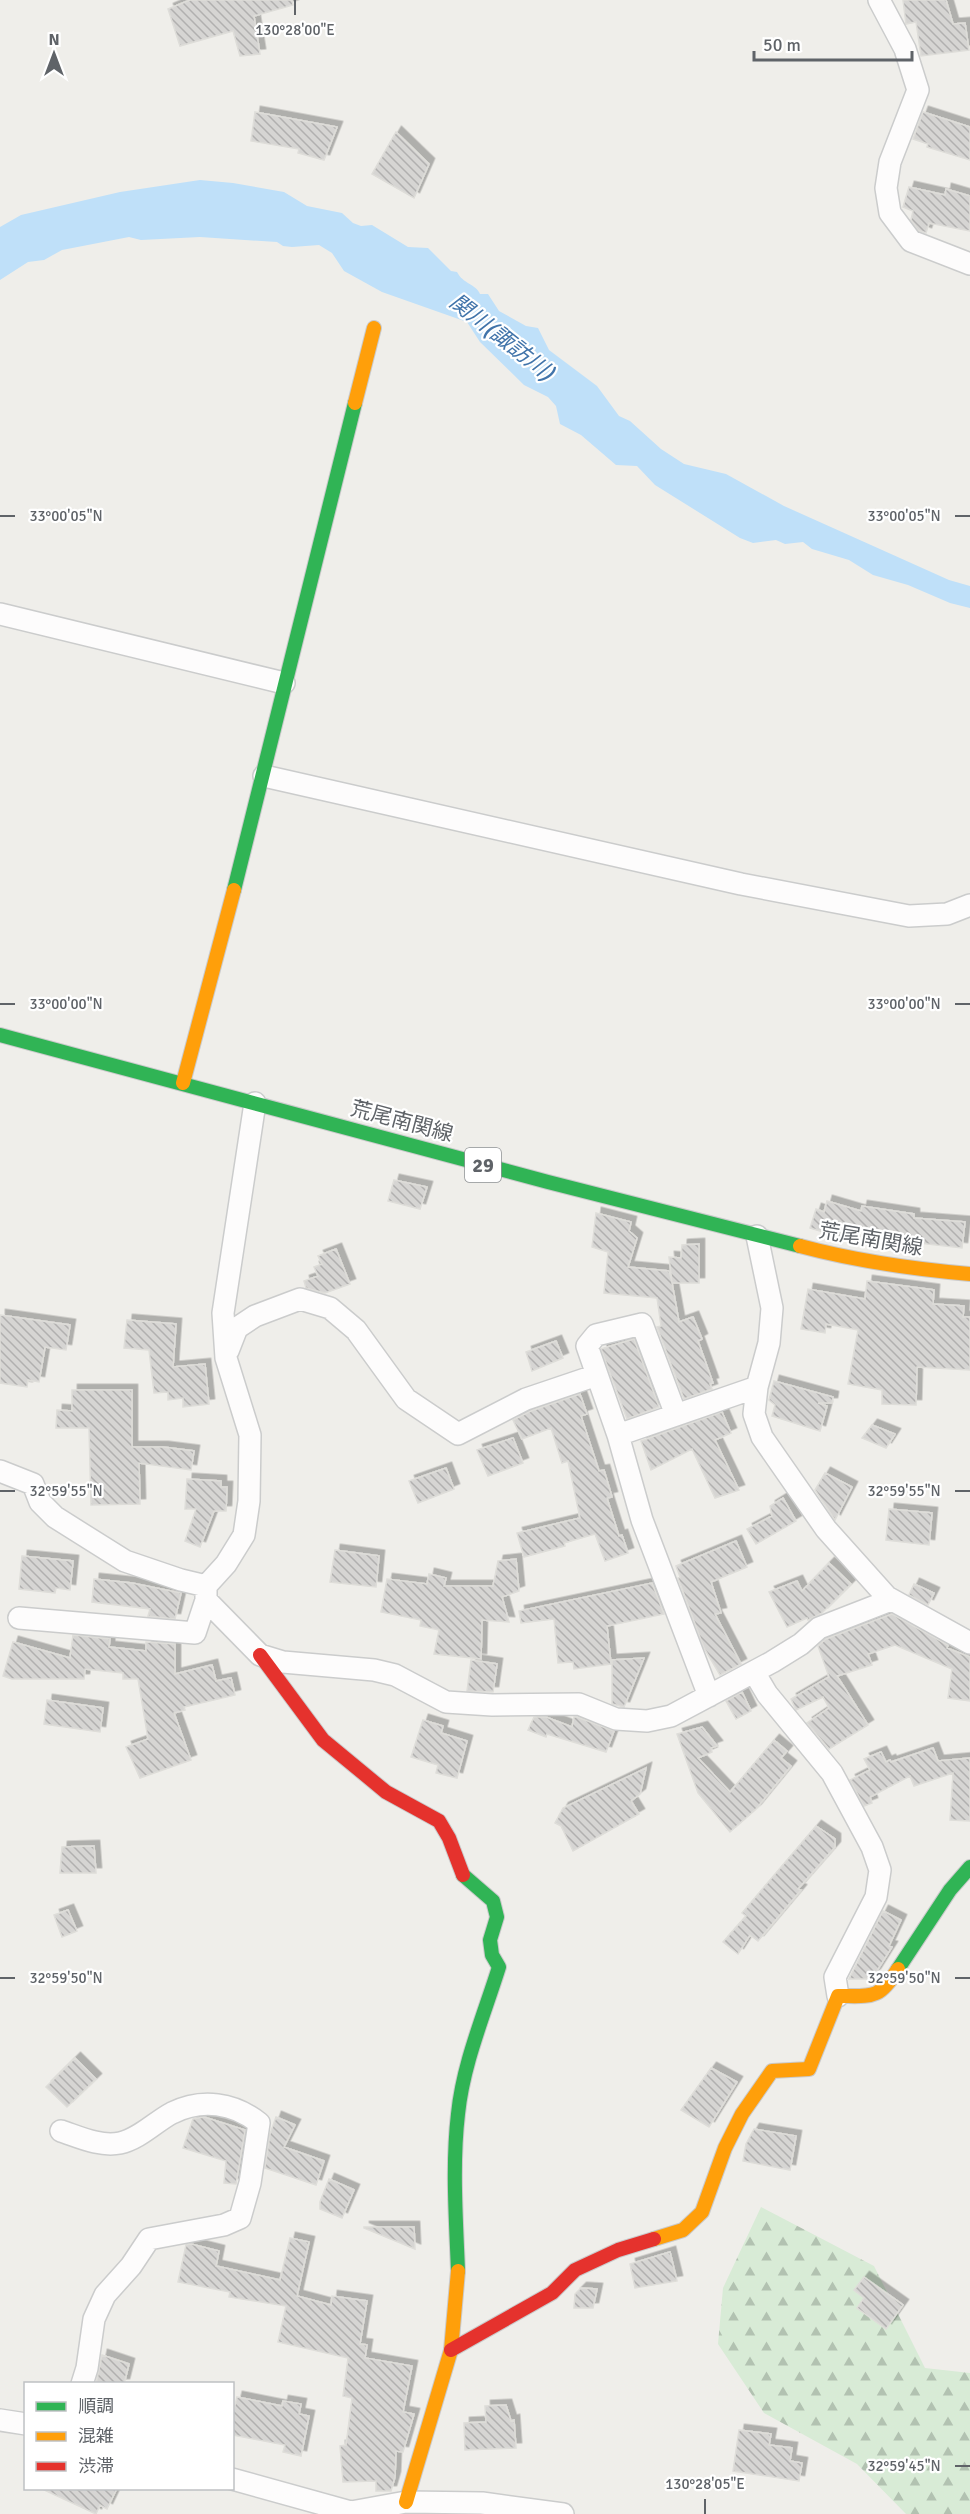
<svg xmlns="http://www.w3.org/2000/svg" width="970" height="2514" viewBox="0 0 970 2514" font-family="Signika,'Noto Sans JP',sans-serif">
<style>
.forest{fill:url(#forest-firs)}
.water{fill:#bfe0f9}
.building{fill:url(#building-back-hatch);stroke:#deddd9;stroke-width:1.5;filter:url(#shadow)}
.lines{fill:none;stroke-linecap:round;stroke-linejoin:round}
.street-casing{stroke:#cbcccc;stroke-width:24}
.fast-casing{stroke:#cacacb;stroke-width:16}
.slow-casing{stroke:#cacacb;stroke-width:16}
.jam-casing{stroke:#cacacb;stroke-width:16}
.street{stroke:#fdfcfc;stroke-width:21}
.fast{stroke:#30b455;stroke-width:14}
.slow{stroke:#ff9f0a;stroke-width:14}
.jam{stroke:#e5322d;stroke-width:14}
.ticks{fill:none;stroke:#5f6368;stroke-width:2}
.labels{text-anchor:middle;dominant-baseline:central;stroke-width:4.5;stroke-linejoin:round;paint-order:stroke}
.shield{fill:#fff;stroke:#8f9295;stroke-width:1.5}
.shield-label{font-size:20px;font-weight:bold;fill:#5f6368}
.street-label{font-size:21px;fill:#5f6368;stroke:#fff}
.water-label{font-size:22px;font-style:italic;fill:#4174aa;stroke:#fff}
.ticks-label{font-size:15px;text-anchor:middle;fill:#5f6368;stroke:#fff;stroke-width:4.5;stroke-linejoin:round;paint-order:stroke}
</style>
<defs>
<pattern id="forest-firs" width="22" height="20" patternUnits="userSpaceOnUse" patternTransform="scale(1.5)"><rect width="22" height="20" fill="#d8ebd6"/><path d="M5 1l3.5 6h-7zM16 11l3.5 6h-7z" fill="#b2c2b1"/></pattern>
<pattern id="building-back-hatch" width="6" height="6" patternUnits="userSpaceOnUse" patternTransform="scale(1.5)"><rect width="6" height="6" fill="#d6d5d3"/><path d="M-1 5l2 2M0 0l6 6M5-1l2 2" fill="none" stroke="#b1b0af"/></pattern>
<filter id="shadow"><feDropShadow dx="5.5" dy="-5.5" stdDeviation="0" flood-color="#0004"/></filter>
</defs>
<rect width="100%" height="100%" fill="#efeeea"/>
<path class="forest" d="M761 2207 874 2266 925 2368 970 2373V2514H906L857 2464 764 2413 718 2344 723 2288Z"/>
<path class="water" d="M200 180 233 183 284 192 307 206 342 213 353 223 361 226 372 225 408 247 428 248 451 271 457 272C463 284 476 284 480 294H488L499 311 526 326 538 328 549 350 597 386 619 416 630 421 661 449 684 464 726 474 784 506 949 580 970 586V608L950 603 908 585 873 575 849 560 812 549 803 542 785 544 776 540 753 543 740 538 655 485 637 466 616 465 581 435 560 424 556 406 548 397 524 385 480 342 467 322 382 292 344 271 332 253 319 245 292 247 283 246 277 242 200 237 141 240 129 237 62 250 44 260 28 262 0 280V227L21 215 120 192Z"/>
<path class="building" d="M190 0H292L293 5 254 16 260 54 240 56 233 31 180 46 168 9Z
M903 0H946L953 24 965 23 969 50 921 56 916 22 906 24Z
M255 112 337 127 324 160 298 153 299 149 251 141Z
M923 112 970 127V160L927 147 928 144 913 139Z
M396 132 429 164 414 198 372 174Z
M909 187 945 195 946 189 970 196V231L929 223 926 233 918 230 911 220 913 211 903 207Z
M394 1180 427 1187 420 1209 388 1201Z
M827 1201 861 1211 862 1206 914 1214V1218L965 1222 962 1248 910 1242 909 1250 879 1245 881 1230 847 1224 843 1238 810 1228 816 1209 824 1212Z
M596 1213 631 1222 629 1231 637 1238 628 1267 669 1271 672 1282 669 1257 681 1258 682 1245 699 1244V1283H672L679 1322 693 1317 702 1339 698 1341 713 1383 710 1384 712 1389 684 1399 657 1327 661 1326 657 1298 604 1293 608 1252 592 1247Z
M336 1249 350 1284 325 1293 306 1288 304 1281 318 1276 314 1267 322 1264 318 1256Z
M867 1281 934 1290 933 1304 964 1306 963 1317H970V1370L917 1367 916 1405 882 1404V1390L848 1384 858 1330 826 1324 825 1333 801 1329 808 1289 865 1299Z
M0 1315 70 1325 66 1350 45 1347 39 1382 28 1380 27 1387 0 1383Z
M127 1320 176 1324 173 1367 205 1364 209 1404 183 1407V1398L168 1400V1392L154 1393 149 1350 124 1348Z
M634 1339 659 1407 627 1419 601 1349Z
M556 1341 563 1358 532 1371 526 1352Z
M774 1381 833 1397 832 1403H818L827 1406 820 1431 772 1416 775 1405 769 1400Z
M72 1390H132V1447H163L194 1451 191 1470 139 1463 140 1504 91 1505 89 1428H56L57 1410 72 1411Z
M580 1394 587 1414 581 1416 599 1471 604 1470 612 1497 607 1498 619 1536 622 1535 628 1553 605 1561 595 1534 564 1543 565 1546 524 1557 517 1533 580 1518 568 1461 562 1463 551 1428 522 1439 513 1420 531 1411Z
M722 1412 731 1433 715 1440 739 1490 715 1498 692 1449 651 1470 641 1441Z
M872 1425 895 1434 886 1448 862 1438Z
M513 1438 523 1463 488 1476 477 1450Z
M446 1468 454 1489 418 1503 409 1481Z
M825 1473 852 1487 835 1520 815 1490Z
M187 1479 221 1481V1487H227L226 1511H214L200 1547 185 1541 196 1509H185Z
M783 1498 796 1521 756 1544 747 1529 772 1516 770 1506Z
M889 1509 932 1513 929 1545 886 1540Z
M736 1541 747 1567 711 1582 721 1613 715 1614 741 1664 720 1675 704 1648 678 1578 680 1577 676 1566Z
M335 1550 379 1556 376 1587 330 1582Z
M22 1556 73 1561 70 1590 56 1588 55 1593 19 1589Z
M516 1559 519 1591 502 1597 509 1622 482 1620 481 1659 434 1654 439 1630 420 1626 421 1620 381 1612 387 1579 427 1584 429 1574 446 1578 444 1586H493L498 1561Z
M829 1563 851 1584 822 1613 808 1620 807 1618 787 1627 769 1592 797 1581 802 1591Z
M94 1579 132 1583 181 1593 175 1619 148 1616 150 1609 92 1602Z
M652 1583 664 1614 607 1626 611 1664 574 1669 573 1662 558 1663 554 1619 521 1623 519 1611Z
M914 1584 934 1593 928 1605 909 1595Z
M892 1614 948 1645 947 1648 970 1657V1701L948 1698 952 1669 895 1645 868 1654 872 1665 837 1676 868 1725 829 1749 807 1723 829 1708 823 1697 796 1710 791 1699 829 1677 818 1646 826 1639Z
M73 1635 110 1639 109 1647 146 1651V1642L175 1644V1674L212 1665 216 1681 231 1678 235 1695 184 1707 185 1710 174 1713 191 1760 140 1778 126 1747 148 1739 138 1679H123V1673L85 1669 84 1679H12L3 1676 13 1642 70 1658Z
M644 1658 624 1707 612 1704V1660Z
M471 1660 497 1664 493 1692 467 1691Z
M742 1692 751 1711 736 1719 726 1701Z
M47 1700 103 1708 100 1732 44 1724Z
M534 1717H546L572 1727 574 1717H577L614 1731 606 1752 547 1734 546 1737 528 1730Z
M423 1720 443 1726 441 1733 467 1741 457 1778 436 1773 438 1765 411 1757Z
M702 1727 717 1746 711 1748 712 1752 698 1758 730 1792 774 1740 787 1751 781 1758 791 1766 756 1809 730 1832 698 1793 677 1734Z
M933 1748 938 1761 970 1758V1821L950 1820 953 1773 914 1786 910 1776 870 1797 872 1803 864 1806 850 1780 870 1770 864 1759 881 1752 886 1762 890 1760 891 1762Z
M646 1768 640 1794 631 1801 639 1814 573 1851 561 1826 555 1823 563 1808Z
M816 1826 835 1839V1847L798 1889 801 1890 758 1941 750 1935 738 1954 723 1942 746 1916 742 1913Z
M94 1846 96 1873H60L62 1847Z
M68 1910 77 1931 62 1937 54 1915Z
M883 1911 901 1920 889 1946 892 1947 875 1974 867 1979H849Z
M75 2058 96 2079 67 2107 46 2087Z
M711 2068 737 2082 709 2127 681 2110Z
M204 2117 245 2130 236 2184 224 2183 226 2161 183 2148 193 2119Z
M276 2117 295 2125 284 2147 324 2161 316 2185 265 2168 270 2134Z
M754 2129 796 2136 790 2170 743 2161 746 2144Z
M329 2179 354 2190 342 2218 320 2209V2202Z
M364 2227H414L415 2249 364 2228Z
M290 2238 309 2242 297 2296 331 2305 332 2296 367 2301 360 2344 367 2345 365 2358 412 2366 403 2412 414 2414 403 2452 396 2451 395 2477 391 2491H376V2481L343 2482 340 2446 346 2445 352 2398 343 2396 348 2358 278 2342 286 2306 229 2297 230 2292 178 2282 186 2245 191 2244 219 2251 216 2266 280 2280Z
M670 2252 677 2281 635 2288 630 2264Z
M864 2277 903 2305 886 2329 857 2308 864 2298 854 2290Z
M581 2288 597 2289 593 2308H574L575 2294Z
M102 2355 129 2364 124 2384H96Z
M237 2397 282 2406 283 2401 301 2404 299 2414 309 2416 301 2456 283 2452 285 2445 232 2435V2417Z
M506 2405 511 2421 514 2420 516 2448 465 2450 464 2423 486 2422 485 2406Z
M739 2430 771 2434 769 2445 792 2448 790 2461 802 2463 799 2481 733 2471Z
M40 2488H117L107 2509 100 2505 96 2514Z"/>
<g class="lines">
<defs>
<path id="street" d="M879 0 905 49 918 90 890 162 886 188 890 213 911 241 970 264
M0 614 284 683
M264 776 741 884 909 916 947 914 970 905
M757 1236 772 1308 769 1343 757 1387 754 1414 762 1437 826 1529 887 1597 970 1643
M228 1351 237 1328 255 1316 300 1299 330 1308 356 1330 406 1399 458 1434 526 1399 597 1375
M676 1415 642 1324 596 1335 587 1346 618 1435 642 1520 709 1696
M618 1435 757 1387
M0 1471 33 1484 40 1502 55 1517 125 1561 181 1580 206 1586
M206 1600 260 1655 283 1662 374 1670 395 1675 446 1702 492 1705 579 1704 616 1719 647 1721 671 1716 772 1662 801 1644 819 1628 891 1600
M19 1618 195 1633 206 1600V1586L226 1564 244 1535 249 1501 250 1435 226 1358 223 1313 255 1103
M754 1672 767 1694 832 1773 872 1847 880 1870 876 1897 835 1977 838 1996
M61 2131C79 2137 100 2147 120 2143 139 2139 155 2122 172 2113 202 2098 234 2103 259 2123L250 2183 240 2218 224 2225 149 2239 131 2266 105 2295 94 2319 87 2368 82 2384
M0 2420 26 2424
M232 2479 351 2512 406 2502 482 2503 563 2514"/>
<path id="fast" d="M234 890 355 403
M0 1035 548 1182 800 1246
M898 1969 950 1890 970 1867
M458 2271C456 2219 452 2165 458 2114 463 2064 484 2015 499 1967L492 1955 490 1940 497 1917 493 1901 463 1875"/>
<path id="slow" d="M355 403 374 328
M183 1083 234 890
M800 1246C856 1261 912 1269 970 1274
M654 2239 683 2230 702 2212 725 2148 742 2114 772 2071 809 2069 838 1996C872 1996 879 2000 898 1969
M406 2502 451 2350 458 2271"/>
<path id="jam" d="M260 1655 323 1740 386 1792 439 1821 449 1838 463 1875
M451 2350 552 2293 575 2270 618 2250 654 2239"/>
</defs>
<use href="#street" class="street-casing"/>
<use href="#fast" class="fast-casing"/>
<use href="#slow" class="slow-casing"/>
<use href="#jam" class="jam-casing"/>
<use href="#street" class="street"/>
<use href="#fast" class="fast"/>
<use href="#slow" class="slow"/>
<use href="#jam" class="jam"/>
</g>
<path class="ticks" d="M295 0V15M0 516H15M955 516H970M0 1004H15M955 1004H970M0 1491H15M955 1491H970M0 1978H15M955 1978H970M955 2466H970M705 2499V2514"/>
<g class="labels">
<rect class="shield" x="465" y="1148" width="36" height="34" rx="4.5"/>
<g class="shield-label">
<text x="483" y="1165">29</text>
</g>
<g class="street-label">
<text transform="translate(402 1121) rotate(15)">荒尾南関線</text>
<text transform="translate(871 1239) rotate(10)">荒尾南関線</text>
</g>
<g class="water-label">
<text transform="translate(502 337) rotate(38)">関川(諏訪川)</text>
</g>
</g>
<g class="ticks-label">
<text x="295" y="35">130°28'00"E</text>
<text x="66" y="521">33°00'05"N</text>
<text x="904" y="521">33°00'05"N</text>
<text x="66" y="1009">33°00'00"N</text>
<text x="904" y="1009">33°00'00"N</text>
<text x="66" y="1496">32°59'55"N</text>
<text x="904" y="1496">32°59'55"N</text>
<text x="66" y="1983">32°59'50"N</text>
<text x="904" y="1983">32°59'50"N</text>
<text x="904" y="2471">32°59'45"N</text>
<text x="705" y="2489">130°28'05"E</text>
</g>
<rect x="24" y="2382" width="210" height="108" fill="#ffffff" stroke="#bfc1c3" stroke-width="1.5"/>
<rect x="36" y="2402" width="30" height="9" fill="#30b455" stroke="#bfc1c3" stroke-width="1.5"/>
<text x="78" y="2412" font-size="18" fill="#5f6368">順調</text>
<rect x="36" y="2432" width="30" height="9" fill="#ff9f0a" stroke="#bfc1c3" stroke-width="1.5"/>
<text x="78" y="2442" font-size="18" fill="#5f6368">混雑</text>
<rect x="36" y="2462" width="30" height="9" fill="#e5322d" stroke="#bfc1c3" stroke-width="1.5"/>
<text x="78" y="2472" font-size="18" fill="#5f6368">渋滞</text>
<g transform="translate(54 54)" stroke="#ffffff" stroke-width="4.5" paint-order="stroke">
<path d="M0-4.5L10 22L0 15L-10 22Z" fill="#5f6368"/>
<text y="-9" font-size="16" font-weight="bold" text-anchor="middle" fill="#5f6368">N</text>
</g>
<path d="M754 51v9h158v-9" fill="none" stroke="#5f6368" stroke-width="3"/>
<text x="763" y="51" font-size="18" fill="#5f6368" stroke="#ffffff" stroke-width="4.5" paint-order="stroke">50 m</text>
</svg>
